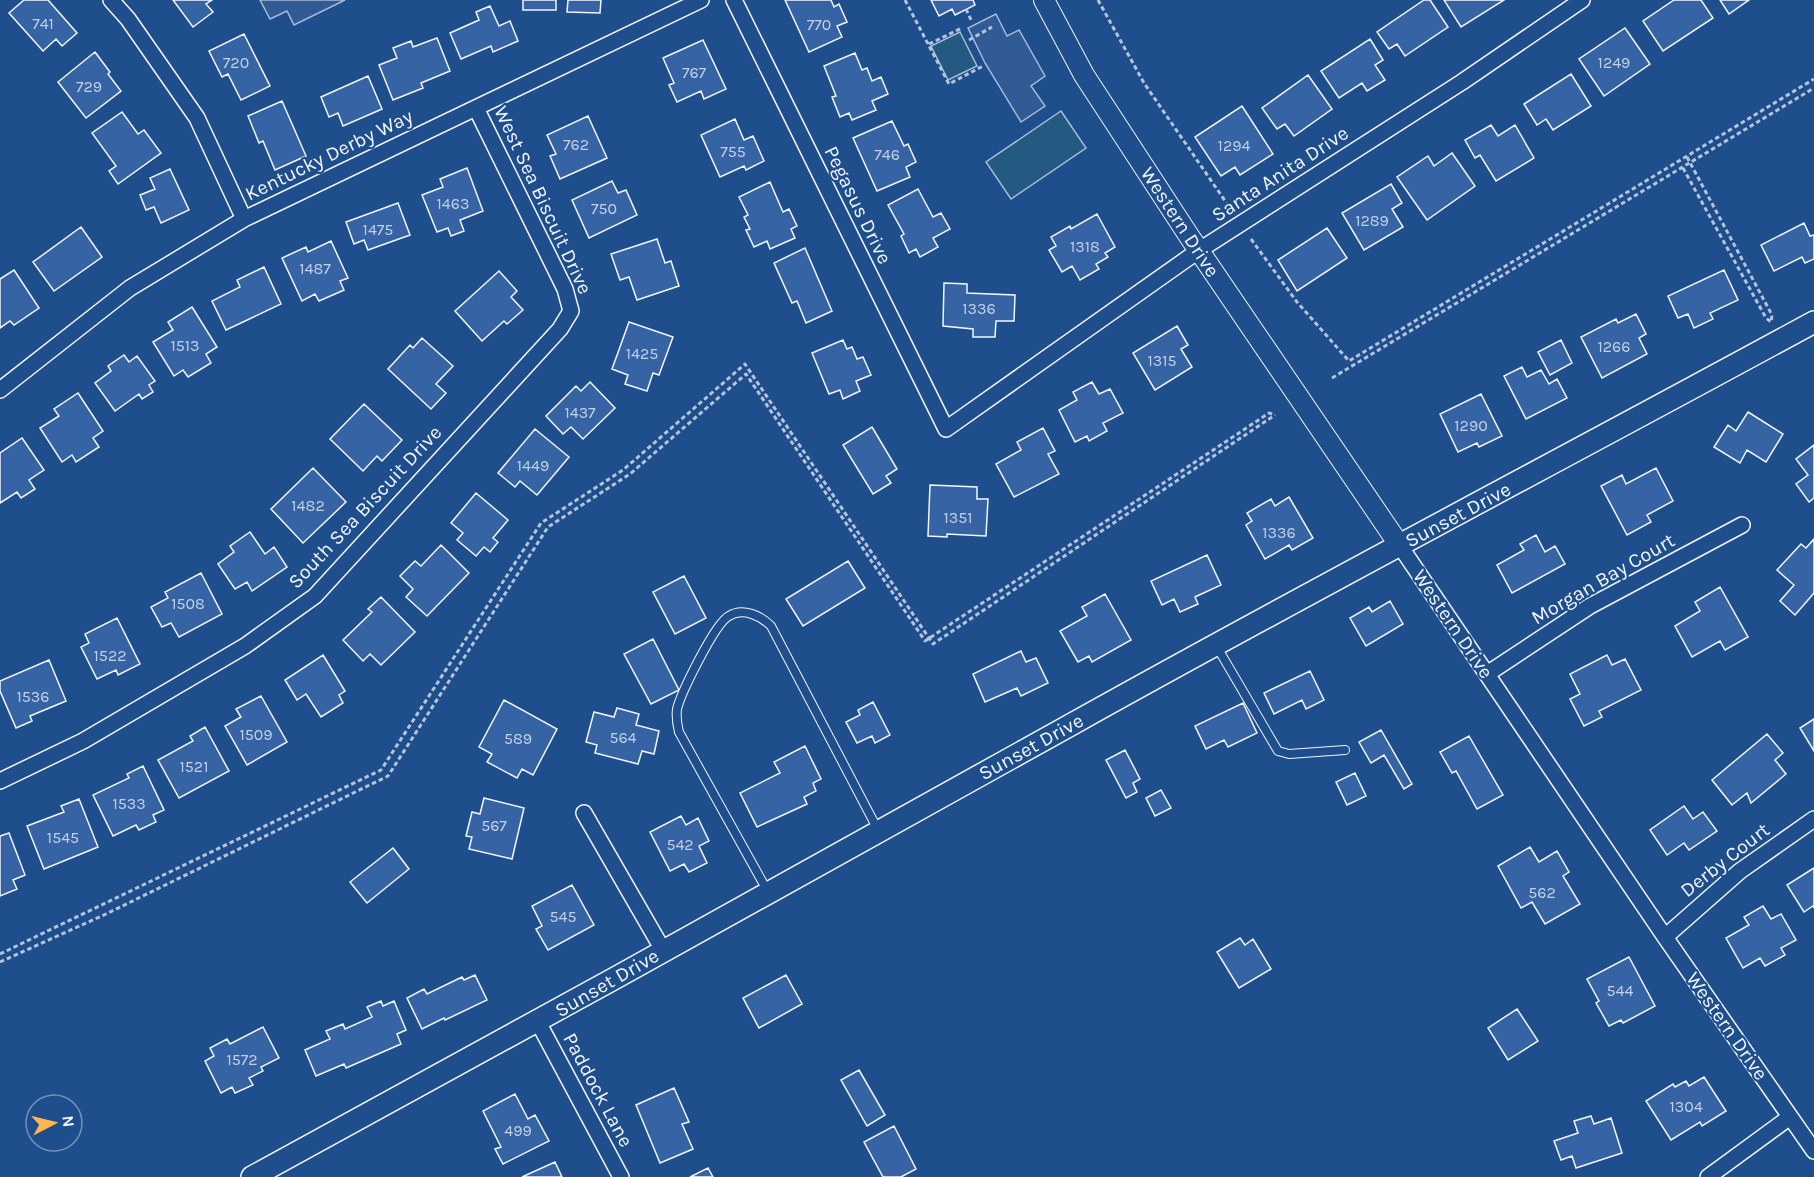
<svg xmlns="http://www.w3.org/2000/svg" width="1814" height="1177" viewBox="0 0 1814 1177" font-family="Karla,sans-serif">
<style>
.green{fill:#245a82;stroke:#a8bbd7;stroke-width:1.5}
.parking{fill:#305b95;stroke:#a8bbd7;stroke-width:1.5}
.building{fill:#3563a3;stroke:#f2f6ff;stroke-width:1.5}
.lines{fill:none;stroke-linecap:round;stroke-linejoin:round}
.service-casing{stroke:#f2f6ff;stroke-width:10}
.minor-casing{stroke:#f2f6ff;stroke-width:18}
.tertiary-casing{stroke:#f2f6ff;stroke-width:22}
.secondary-casing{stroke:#f2f6ff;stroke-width:24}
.path{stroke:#b3c4dc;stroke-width:3;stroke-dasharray:4.5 3;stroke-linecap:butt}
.service{stroke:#1f4e8c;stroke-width:8}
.minor{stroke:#1f4e8c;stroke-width:15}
.tertiary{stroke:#1f4e8c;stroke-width:20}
.secondary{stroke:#1f4e8c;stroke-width:21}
.labels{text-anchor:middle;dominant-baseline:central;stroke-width:4.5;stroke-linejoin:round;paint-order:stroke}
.number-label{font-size:16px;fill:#c3d1e8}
.street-label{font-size:20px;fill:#f2f6ff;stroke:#1f4e8c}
</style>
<rect width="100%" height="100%" fill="#1f4e8c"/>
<path class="green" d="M960 32 977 66 948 80 931 46Z
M1061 111 1086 148 1011 199 986 162Z"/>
<path class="parking" d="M260 0H345L294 25 287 11 270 19Z
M996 14 1007 36 1019 30 1045 76 1031 86 1045 106 1021 122 985 63 968 28Z"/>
<path class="building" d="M24 0H48L77 33 62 46 56 39 43 51 9 13Z
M173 0H212L206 4 213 12 193 27Z
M523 0H556V10H523Z
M568 0H601L600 13 567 12Z
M785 0H831L834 7 839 4 847 22 837 26 842 37 809 52Z
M931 0H973L975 5 955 15 952 9 939 16Z
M1424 0H1430L1448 27 1405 56 1397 44 1389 49 1377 32Z
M1444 0H1504L1461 27Z
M1674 0H1701L1713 18 1663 51 1643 21Z
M1720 0H1749L1729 14Z
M490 6 499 26 510 21 518 41 493 52 491 46 461 59 450 33 479 20 476 12Z
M1625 28 1650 64 1604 96 1579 59Z
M244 34 270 86 241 100 228 74 222 77 209 51Z
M437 38 450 71 421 83 423 88 393 100 379 65 397 58 393 48 411 41 413 47Z
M1370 39 1383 60 1375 65 1385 80 1367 91 1362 83 1339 98 1321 71Z
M703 40 726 89 704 99 701 91 677 102 669 85 674 83 663 58Z
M95 52 110 72 108 74 121 91 86 118 58 82Z
M855 53 862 70 867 68 872 81 881 77 888 94 872 101 876 110 852 120 849 113 840 117 832 97 836 96 824 66Z
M1571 74 1591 106 1553 130 1546 119 1537 125 1524 104Z
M1308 75 1332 109 1294 136 1285 124 1277 129 1262 108Z
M368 76 382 109 343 126 338 113 329 117 321 97Z
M282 101 306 156 275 170 263 141 259 143 248 116Z
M1242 106 1273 154 1240 175 1235 167 1221 176 1195 137Z
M122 112 138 134 144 130 161 153 118 184 109 171 116 166 92 133Z
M588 116 607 158 560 179 550 156 556 154 547 135Z
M735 119 744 140 753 136 764 161 746 170 744 166 720 177 701 135Z
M892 121 904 146 908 144 916 162 906 167 910 177 877 191 853 138Z
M1491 125 1498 136 1515 125 1534 158 1496 181 1480 155 1475 158 1465 140Z
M1452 153 1475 186 1427 220 1397 177 1428 156 1434 166Z
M467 168 483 211 460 220 464 231 451 236 448 228 437 232 422 195 443 187 440 179Z
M170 169 189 210 161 223 154 207 146 210 140 195 155 189 150 178Z
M612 181 618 193 626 190 637 215 589 238 572 200Z
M770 182 783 212 789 209 797 226 791 229 795 238 770 249 767 241 754 247 746 230 750 229 744 217 748 215 739 197Z
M1391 184 1402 203 1392 209 1403 227 1364 250 1342 213Z
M918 189 933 217 941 213 950 229 933 238 938 247 920 257 916 249 909 253 901 236 904 234 888 205Z
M398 203 410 235 368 250 364 240 354 244 346 222Z
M1097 214 1115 247 1105 253 1108 257 1096 264 1099 269 1080 280 1072 266 1062 272 1049 250 1056 246 1051 237 1070 226 1071 229Z
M1804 223 1810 236 1814 235V259L1805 263 1802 257 1774 271 1761 245Z
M81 227 102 257 54 291 33 262Z
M1327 228 1347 258 1297 291 1278 260Z
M657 239 665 263 671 261 679 286 637 300 629 277 620 280 611 254Z
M331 241 348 278 340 281 344 290 319 301 315 294 302 301 282 258 306 247 308 252Z
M805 248 832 311 806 323 797 301 792 303 774 263Z
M264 267 281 304 226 330 212 301 240 287 237 280Z
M14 270 39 308 14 325 10 321 0 328V279Z
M1724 270 1738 300 1710 313 1713 319 1694 328 1688 314 1678 318 1668 296Z
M499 271 517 291 511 297 523 310 507 324 504 321 482 341 455 311Z
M944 283 967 284V293L1015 295 1014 321H996L995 337H973V329L943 326Z
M192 307 217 347 206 354 211 363 188 377 183 370 174 376 153 342 173 330 168 322Z
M1636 314 1646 334 1639 338 1647 354 1602 378 1581 337 1616 319 1618 323Z
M629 322 673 337 659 375 653 373 647 391 625 384 628 375 612 369Z
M1177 326 1188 345 1181 349 1192 367 1155 390 1133 353Z
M422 338 453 366 436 384 446 393 431 409 388 369 410 345 413 348Z
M843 340 847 349 852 347 857 359 863 357 871 375 856 381 860 391 843 399 840 390 829 394 812 353Z
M1561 340 1572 363 1550 375 1538 352Z
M124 355 129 362 137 356 155 381 149 385 153 392 142 399 139 394 115 411 95 383 111 371 108 366Z
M1522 367 1527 377 1541 370 1549 384 1557 379 1567 398 1526 419 1504 376Z
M590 382 615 408 583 439 571 427 563 434 546 416 576 386 581 391Z
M1092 382 1099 394 1110 389 1123 413 1103 423 1107 431 1089 441 1087 436 1075 442 1059 410 1077 400 1073 392Z
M78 393 103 431 93 438 99 447 76 462 72 455 62 462 40 428 59 416 54 409Z
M1481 394 1502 436 1479 447 1477 443 1458 452 1440 414Z
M364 404 402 440 382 461 377 456 363 471 330 439Z
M1748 412 1783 434 1766 462 1747 450 1740 463 1714 447 1728 425 1736 431Z
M872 427 897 469 886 476 891 483 873 494 843 445Z
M1043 428 1055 451 1048 454 1059 474 1014 497 996 464 1021 450 1017 442Z
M535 429 569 457 537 495 520 481 515 487 498 473Z
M22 438 44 470 29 480 35 489 21 498 17 492 0 503V453Z
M1814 445V498L1809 502 1796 484 1808 475 1796 459Z
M313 468 346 502 303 543 271 509Z
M1656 468 1673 501 1647 515 1651 522 1627 535 1601 486 1622 475 1626 484Z
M930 485 977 487V499H988L986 536 947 534V537L928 536Z
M476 493 508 520 493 538 498 542 490 552 484 547 476 556 457 540 463 533 451 523Z
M1289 497 1313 538 1292 550 1289 545 1265 559 1246 525 1252 521 1247 513 1271 499 1275 506Z
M250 532 265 554 274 547 287 567 252 591 247 582 235 589 218 564 234 552 230 546Z
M1536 535 1545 552 1555 546 1565 564 1512 593 1497 565 1524 550 1520 544Z
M1814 539V593L1795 615 1780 601 1794 585 1777 570 1801 544 1806 548Z
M441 545 469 573 427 616 406 597 413 589 400 576 415 561 421 566Z
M1207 555 1221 585 1195 597 1198 604 1180 612 1174 599 1162 605 1151 581Z
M848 561 865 588 803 626 786 599Z
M201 573 222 614 179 637 171 623 162 627 151 607 168 598 165 592Z
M684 576 706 618 675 634 653 592Z
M1720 587 1748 637 1725 650 1720 641 1692 657 1675 626 1700 611 1695 602Z
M1105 594 1131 640 1092 662 1089 656 1078 662 1060 631 1087 616 1082 607Z
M381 597 415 632 381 665 370 654 363 661 343 640 372 612 368 609Z
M1390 601 1403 624 1366 646 1350 618 1369 607 1372 612Z
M117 618 140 664 118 675 116 670 97 679 81 647 89 643 85 634Z
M653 639 679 690 651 704 624 654Z
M1021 651 1026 662 1036 658 1048 683 1021 696 1017 688 985 702 973 674Z
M323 655 345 691 339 695 343 703 321 717 306 694 297 700 285 680Z
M1607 655 1612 665 1625 659 1641 690 1599 711 1602 717 1584 726 1570 699 1580 694 1570 674Z
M49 660 66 701 30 716 32 721 16 728 0 691V681Z
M1310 671 1324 700 1306 709 1302 700 1274 714 1264 693Z
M261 696 287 742 247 765 225 726 241 717 236 709Z
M504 700 557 729 533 775 522 769 517 778 487 762 492 754 479 747Z
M873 702 890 735 875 743 872 736 857 743 846 722 860 715 858 710Z
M1243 703 1257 733 1228 747 1224 740 1206 749 1195 726Z
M617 708 639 714 636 725 659 731 654 754 642 751 638 764 595 753 597 745 586 742 594 712 614 717Z
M1814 719V751L1800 728Z
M205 727 229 771 179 798 158 760 193 741 190 736Z
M1381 730 1412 784 1404 789 1384 755 1371 763 1359 742Z
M1767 734 1783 753 1775 760 1786 774 1751 803 1747 793 1732 805 1712 780Z
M1469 736 1503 795 1477 809 1456 771 1452 773 1440 752Z
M805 746 821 779 813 783 816 791 804 797 807 804 757 827 740 793 780 773 774 762Z
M1125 750 1140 779 1133 783 1137 792 1126 798 1106 760Z
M143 766 164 810 153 815 156 822 139 830 136 825 113 836 93 795 129 778 127 774Z
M1355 773 1366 796 1347 805 1336 782Z
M1161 790 1171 808 1155 816 1146 798Z
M484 798 524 808 512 859 469 849 472 837 466 836 472 812 480 814Z
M79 799 98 847 44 869 27 826 64 812 61 806Z
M1684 806 1693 819 1703 812 1717 831 1689 850 1684 843 1667 855 1650 830Z
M681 816 686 825 698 818 709 841 699 846 707 863 689 872 684 864 670 871 650 832Z
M9 833 25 875 13 880 17 889 0 896V836Z
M1530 847 1539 862 1557 851 1569 872 1563 876 1580 904 1545 924 1532 902 1521 908 1498 866Z
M393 848 409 869 367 903 350 882Z
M1814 868V908L1813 906 1804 912 1787 885Z
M572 885 594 925 548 950 536 929 542 926 532 906Z
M1763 906 1771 919 1781 914 1796 940 1781 948 1785 955 1765 966 1760 958 1743 968 1726 938 1749 925 1744 917Z
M1240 938 1245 945 1253 939 1271 969 1239 988 1217 952Z
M1629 957 1655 1006 1623 1023 1621 1020 1609 1026 1596 1003 1599 1001 1587 979Z
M475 975 487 1000 445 1020 444 1018 422 1029 407 998 424 989 427 994 462 977 464 980Z
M786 975 802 1004 759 1028 743 998Z
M381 1001 383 1006 394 1001 406 1030 397 1034 401 1044 346 1068 344 1064 316 1076 305 1050 330 1039 326 1031 343 1024 345 1029 372 1017 367 1007Z
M1517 1009 1538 1041 1508 1060 1488 1028Z
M263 1027 279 1058 261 1067 263 1071 249 1078 253 1085 235 1093 232 1087 221 1093 205 1061 214 1056 210 1048 227 1039 230 1044Z
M859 1070 885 1115 867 1126 841 1080Z
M1704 1077 1726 1111 1702 1126 1700 1122 1671 1140 1646 1101 1673 1084 1675 1087 1686 1081 1689 1086Z
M674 1088 689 1122 682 1124 693 1149 660 1163 636 1105Z
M515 1094 528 1119 535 1115 549 1141 503 1164 495 1149 501 1147 483 1111Z
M1591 1116 1594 1124 1611 1118 1622 1153 1576 1168 1572 1156 1561 1160 1554 1141 1578 1133 1574 1121Z
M894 1126 916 1169 901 1177H883L864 1142Z
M555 1162 562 1177H522Z
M708 1168 713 1177H690Z"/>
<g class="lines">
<defs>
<path id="service" d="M1217 647 1278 751 1289 754 1345 750
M768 892 679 732C677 724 676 717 677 709 681 693 715 623 729 616 743 607 761 616 771 626L878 830"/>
<path id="minor" d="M111 0 128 19 197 118 244 219
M734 0 946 429 1198 251 1462 82 1582 0
M0 390 130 288 244 219 701 0
M1400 546 1665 937 1814 1151
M1487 674 1590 606 1742 525
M0 781 83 741 245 646 315 596 560 329 571 311 565 289 476 108
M584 813 663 950
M1665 937 1740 871 1814 819
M538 1022 621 1177
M1708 1177 1790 1117"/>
<path id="tertiary" d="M1044 0 1084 75 1189 236 1400 546"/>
<path id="secondary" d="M252 1177C527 1028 801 875 1074 723 1319 586 1568 456 1814 322"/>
</defs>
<use href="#service" class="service-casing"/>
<use href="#minor" class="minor-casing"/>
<use href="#tertiary" class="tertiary-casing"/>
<use href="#secondary" class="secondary-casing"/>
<path class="path" d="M905 0 949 84 983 66
M1098 0 1144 83 1232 211
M966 9 972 22
M969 40 992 27
M929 44 962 28
M1687 157 1772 315 1771 323
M1683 168 1766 318 1771 322
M1251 239 1297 302 1349 361 1814 79
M1332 378 1814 88
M0 954 381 770 541 523 623 470 745 364 933 644 1275 415
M0 962 106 914 388 776 548 527 630 474 746 374 925 641 1269 413 1275 415"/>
<use href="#service" class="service"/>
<use href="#minor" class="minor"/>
<use href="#tertiary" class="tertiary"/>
<use href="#secondary" class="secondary"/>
</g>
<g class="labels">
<g class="number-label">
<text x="43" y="23">741</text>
<text x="819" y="24">770</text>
<text x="236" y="62">720</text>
<text x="1614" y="62">1249</text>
<text x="694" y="72">767</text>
<text x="89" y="86">729</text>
<text x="576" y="144">762</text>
<text x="1234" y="145">1294</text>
<text x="733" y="151">755</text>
<text x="887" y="154">746</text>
<text x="453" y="203">1463</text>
<text x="604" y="208">750</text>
<text x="1372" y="220">1289</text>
<text x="378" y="229">1475</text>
<text x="1085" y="246">1318</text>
<text x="315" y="268">1487</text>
<text x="979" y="308">1336</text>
<text x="185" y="345">1513</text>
<text x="1614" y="346">1266</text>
<text x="642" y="353">1425</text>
<text x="1162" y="360">1315</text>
<text x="580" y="412">1437</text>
<text x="1471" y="425">1290</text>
<text x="533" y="465">1449</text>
<text x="308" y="505">1482</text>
<text x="958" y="517">1351</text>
<text x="1279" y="532">1336</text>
<text x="188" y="603">1508</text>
<text x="110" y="655">1522</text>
<text x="33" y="696">1536</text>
<text x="256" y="734">1509</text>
<text x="623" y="737">564</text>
<text x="518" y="738">589</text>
<text x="194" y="766">1521</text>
<text x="129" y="803">1533</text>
<text x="494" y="825">567</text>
<text x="63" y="837">1545</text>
<text x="680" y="844">542</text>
<text x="1542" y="892">562</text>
<text x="563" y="916">545</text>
<text x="1620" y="990">544</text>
<text x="242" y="1059">1572</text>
<text x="1686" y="1106">1304</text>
<text x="518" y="1130">499</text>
</g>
<g class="street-label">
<text transform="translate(329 155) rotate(-26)">Kentucky Derby Way</text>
<text transform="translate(1280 174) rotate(-33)">Santa Anita Drive</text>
<text transform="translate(543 200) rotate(65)">West Sea Biscuit Drive</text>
<text transform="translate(858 205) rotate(64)">Pegasus Drive</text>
<text transform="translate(1180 222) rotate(57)">Western Drive</text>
<text transform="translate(365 507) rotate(-47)">South Sea Biscuit Drive</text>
<text transform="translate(1458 515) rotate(-28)">Sunset Drive</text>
<text transform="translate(1603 579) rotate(-30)">Morgan Bay Court</text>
<text transform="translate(1453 624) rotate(56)">Western Drive</text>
<text transform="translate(1031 747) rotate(-29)">Sunset Drive</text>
<text transform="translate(1725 860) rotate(-38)">Derby Court</text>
<text transform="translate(607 983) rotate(-30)">Sunset Drive</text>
<text transform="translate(1727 1026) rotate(55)">Western Drive</text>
<text transform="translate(598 1090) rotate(62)">Paddock Lane</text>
</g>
</g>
<g transform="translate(54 1123) rotate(83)"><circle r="28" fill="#1f4e8c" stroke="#7391ba" stroke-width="1.5"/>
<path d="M0-4.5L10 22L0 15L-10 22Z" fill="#ffb74d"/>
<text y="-9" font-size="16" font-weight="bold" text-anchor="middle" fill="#f2f6ff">N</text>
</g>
</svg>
